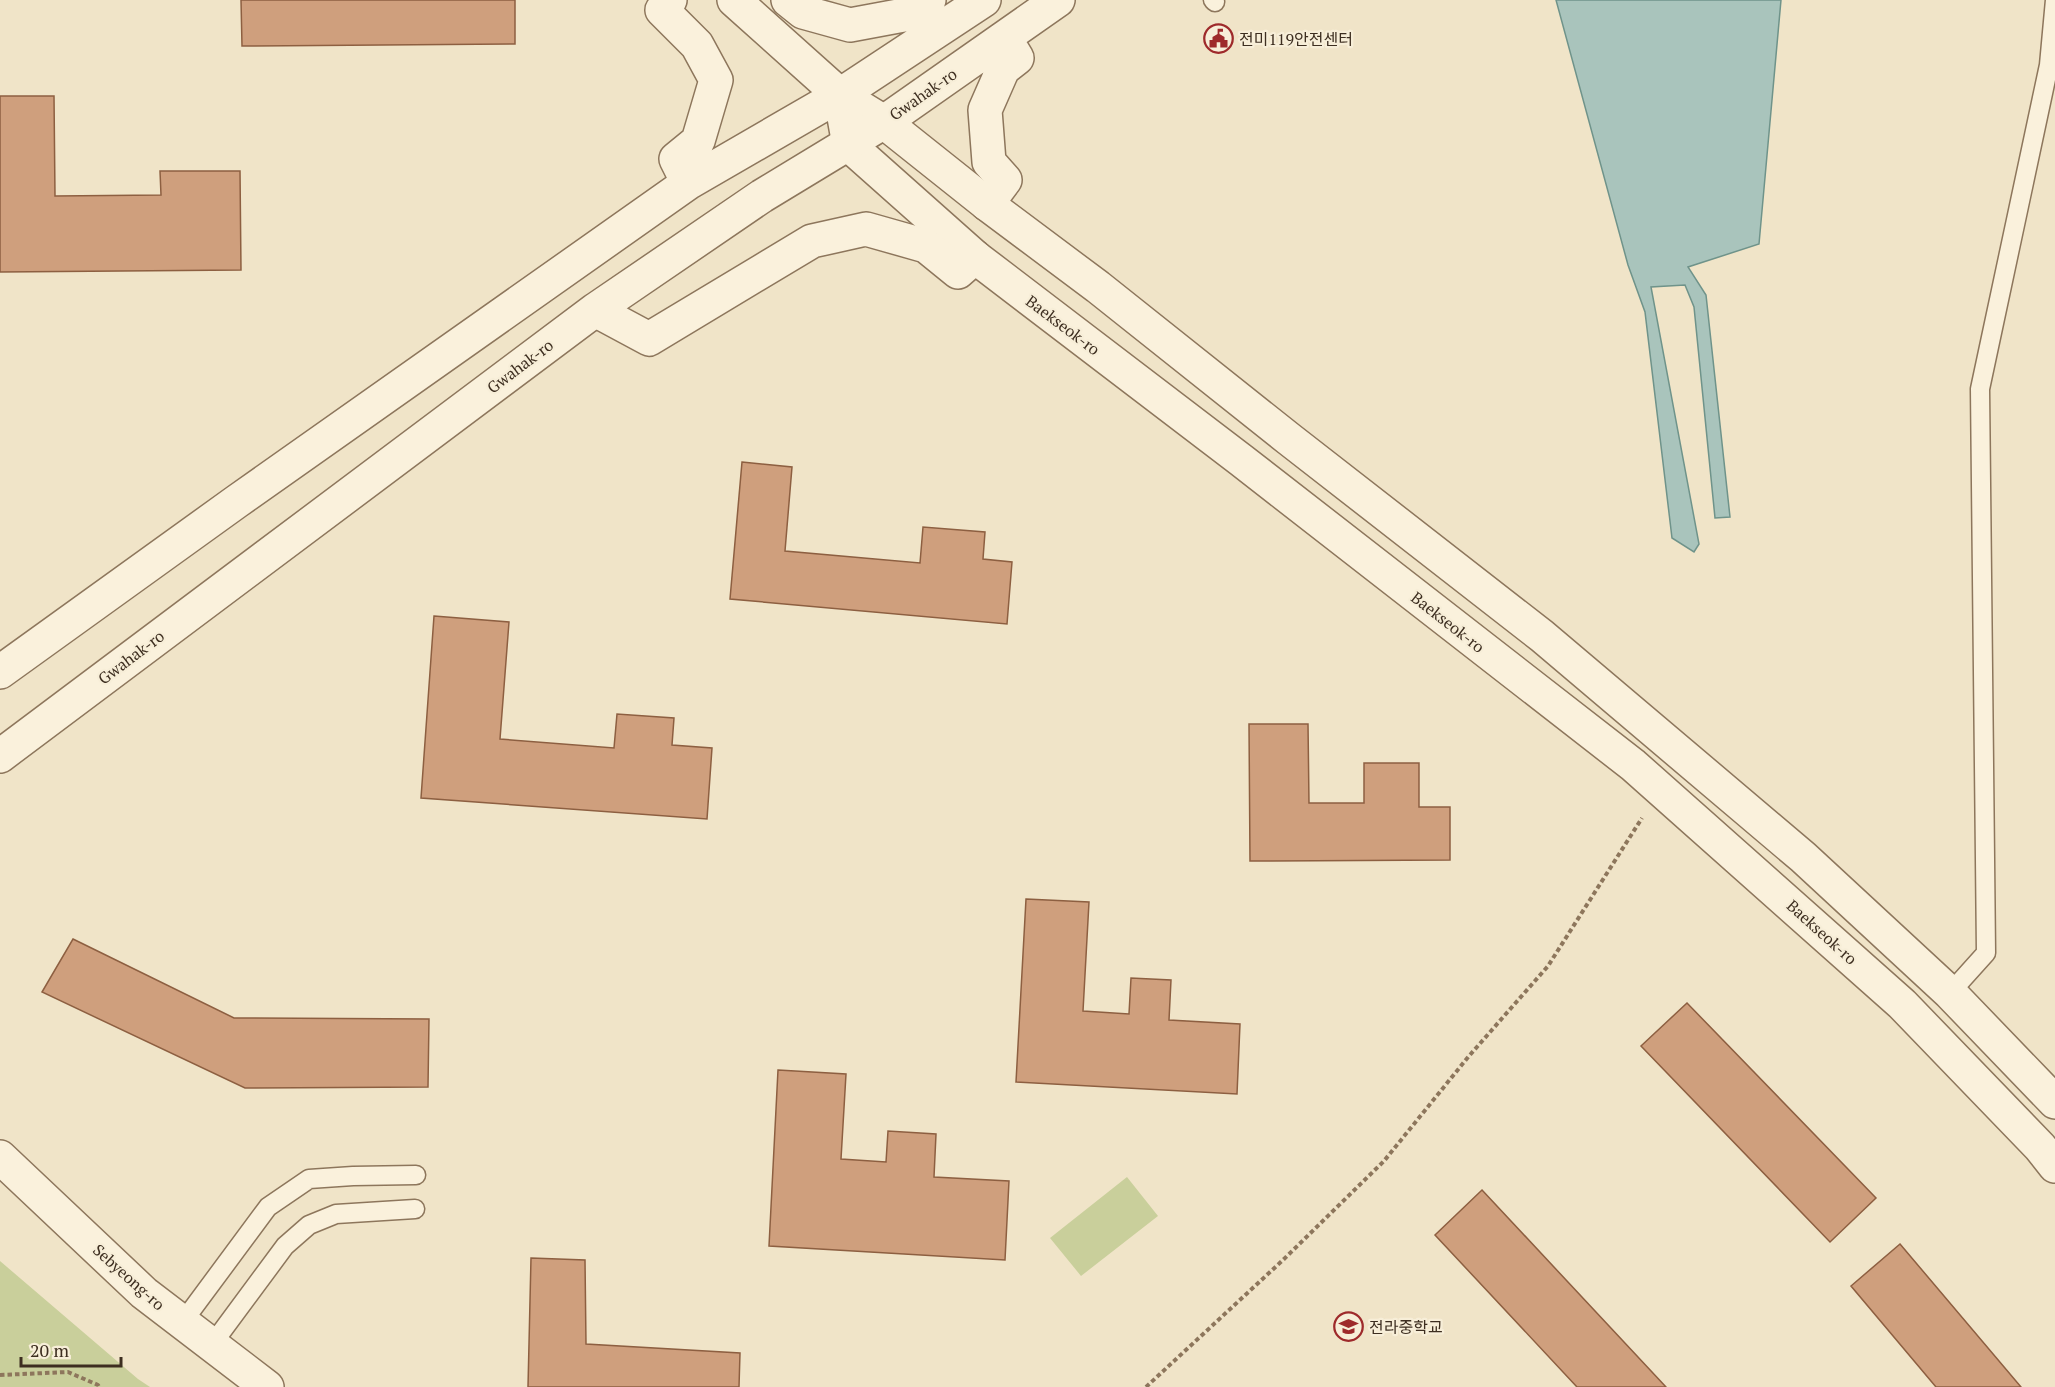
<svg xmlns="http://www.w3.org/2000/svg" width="2055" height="1387" viewBox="0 0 2055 1387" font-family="'PT Serif','Noto Sans KR',serif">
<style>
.green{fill:#c9cf9b}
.water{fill:#a9c4bc;stroke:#6f938a;stroke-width:1.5}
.building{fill:#cf9f7d;stroke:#8d5f41;stroke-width:1.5}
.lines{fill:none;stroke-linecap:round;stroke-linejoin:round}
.service-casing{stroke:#8d765c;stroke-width:21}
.minor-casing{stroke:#8d765c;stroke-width:36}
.tertiary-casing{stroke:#8d765c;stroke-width:36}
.path{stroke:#8d765c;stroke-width:4;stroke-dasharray:4.5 3;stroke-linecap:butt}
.service{stroke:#faf1dc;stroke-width:18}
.minor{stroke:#faf1dc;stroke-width:33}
.tertiary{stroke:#faf1dc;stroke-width:33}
.labels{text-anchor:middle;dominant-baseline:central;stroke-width:4.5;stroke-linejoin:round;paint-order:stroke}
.poi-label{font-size:16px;fill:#3d2e20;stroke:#f7eed8;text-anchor:start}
.street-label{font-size:16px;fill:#3d2e20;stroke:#f7eed8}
</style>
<rect width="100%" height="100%" fill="#f0e4c8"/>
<path class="green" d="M1127 1177 1158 1216 1081 1276 1050 1238Z
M0 1261 138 1379 150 1387H0Z"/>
<path class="water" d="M1556 0H1781L1759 244 1688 267 1706 295 1730 517 1715 518 1694 307 1685 285 1651 287 1699 544 1694 552 1672 538 1645 312 1628 265Z"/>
<path class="building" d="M241 0H515V44L242 46Z
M0 96H54L55 196 161 195 160 171H240L241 270 0 272Z
M742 462 792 467 785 551 920 563 923 527 985 532 983 559 1012 562 1007 624 730 599Z
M434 616 509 622 500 739 614 748 617 714 674 718 672 745 712 748 707 819 421 798Z
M1249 724H1308L1309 803H1364V763H1419V807H1450V860L1250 861Z
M1026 899 1089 902 1083 1011 1129 1014 1131 978 1171 980 1169 1020 1240 1024 1237 1094 1016 1082Z
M73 939 234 1018 429 1019 428 1087 245 1088 42 992Z
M1687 1003 1876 1198 1830 1242 1641 1046Z
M778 1070 846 1074 841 1159 886 1162 888 1131 936 1134 934 1177 1009 1181 1005 1260 769 1246Z
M1482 1190 1666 1387H1577L1435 1235Z
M1900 1244 2021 1387H1936L1851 1286Z
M531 1258 585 1260 586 1344 740 1353 739 1387H528Z"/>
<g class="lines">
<defs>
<path id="service" d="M1213 0 1215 2
M1950 993 1986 953 1980 389 2049 65 2055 0
M182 1323 268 1207 309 1179 353 1176 416 1175
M211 1346 285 1246 309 1225 336 1214 415 1209"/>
<path id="minor" d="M734 0 840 95 884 122 987 204 1098 287 1289 439 1542 636 1803 857 1950 993 2055 1102
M844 117 849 145 975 257 1241 460 1633 765 1902 1004 2040 1147 2055 1166"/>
<path id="tertiary" d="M670 0 662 10 697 45 716 80 698 141 676 159 688 183
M788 0 803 12 850 25 909 14 929 0
M987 204 1005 180 989 162 985 110 1003 69 1017 58 1005 38
M595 310 649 339 812 241 866 229 926 246 958 272 975 257
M0 672 236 502 688 183 840 95 984 0
M0 756 595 310 762 196 884 122 1058 0
M0 1157 144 1293 267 1387"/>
</defs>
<use href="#service" class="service-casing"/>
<use href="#minor" class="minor-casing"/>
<use href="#tertiary" class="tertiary-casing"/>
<path class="path" d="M0 1375 68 1372 98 1385 99 1387
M1146 1387 1283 1260 1384 1161 1469 1056 1548 966 1642 818"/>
<use href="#service" class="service"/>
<use href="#minor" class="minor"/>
<use href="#tertiary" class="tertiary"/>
</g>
<defs>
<symbol id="civic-ring" viewBox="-11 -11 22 22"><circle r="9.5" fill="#f7eed8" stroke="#9e2a2b" stroke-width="1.5"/><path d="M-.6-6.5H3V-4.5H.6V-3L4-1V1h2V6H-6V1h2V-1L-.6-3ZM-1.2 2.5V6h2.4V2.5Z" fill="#9e2a2b"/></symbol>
<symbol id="school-ring" viewBox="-11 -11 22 22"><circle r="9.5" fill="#f7eed8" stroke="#9e2a2b" stroke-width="1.5"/><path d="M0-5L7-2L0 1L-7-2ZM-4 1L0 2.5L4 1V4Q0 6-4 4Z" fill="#9e2a2b"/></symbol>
</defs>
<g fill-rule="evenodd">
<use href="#civic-ring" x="1202" y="22" width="33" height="33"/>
<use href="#school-ring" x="1332" y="1310" width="33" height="33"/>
</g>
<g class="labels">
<g class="poi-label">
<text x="1239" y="39">전미119안전센터</text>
<text x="1369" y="1327">전라중학교</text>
</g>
<g class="street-label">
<text transform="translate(923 94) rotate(-35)">Gwahak-ro</text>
<text transform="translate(1063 325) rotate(37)">Baekseok-ro</text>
<text transform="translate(520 366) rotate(-37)">Gwahak-ro</text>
<text transform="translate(1448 622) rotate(38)">Baekseok-ro</text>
<text transform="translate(131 657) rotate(-37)">Gwahak-ro</text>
<text transform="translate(1822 932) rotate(42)">Baekseok-ro</text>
<text transform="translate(129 1277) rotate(42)">Sebyeong-ro</text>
</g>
</g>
<path d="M21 1357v9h100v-9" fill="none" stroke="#3d2e20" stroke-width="3"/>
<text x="30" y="1357" font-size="18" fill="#3d2e20" stroke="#f7eed8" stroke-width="4.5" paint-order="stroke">20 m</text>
</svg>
